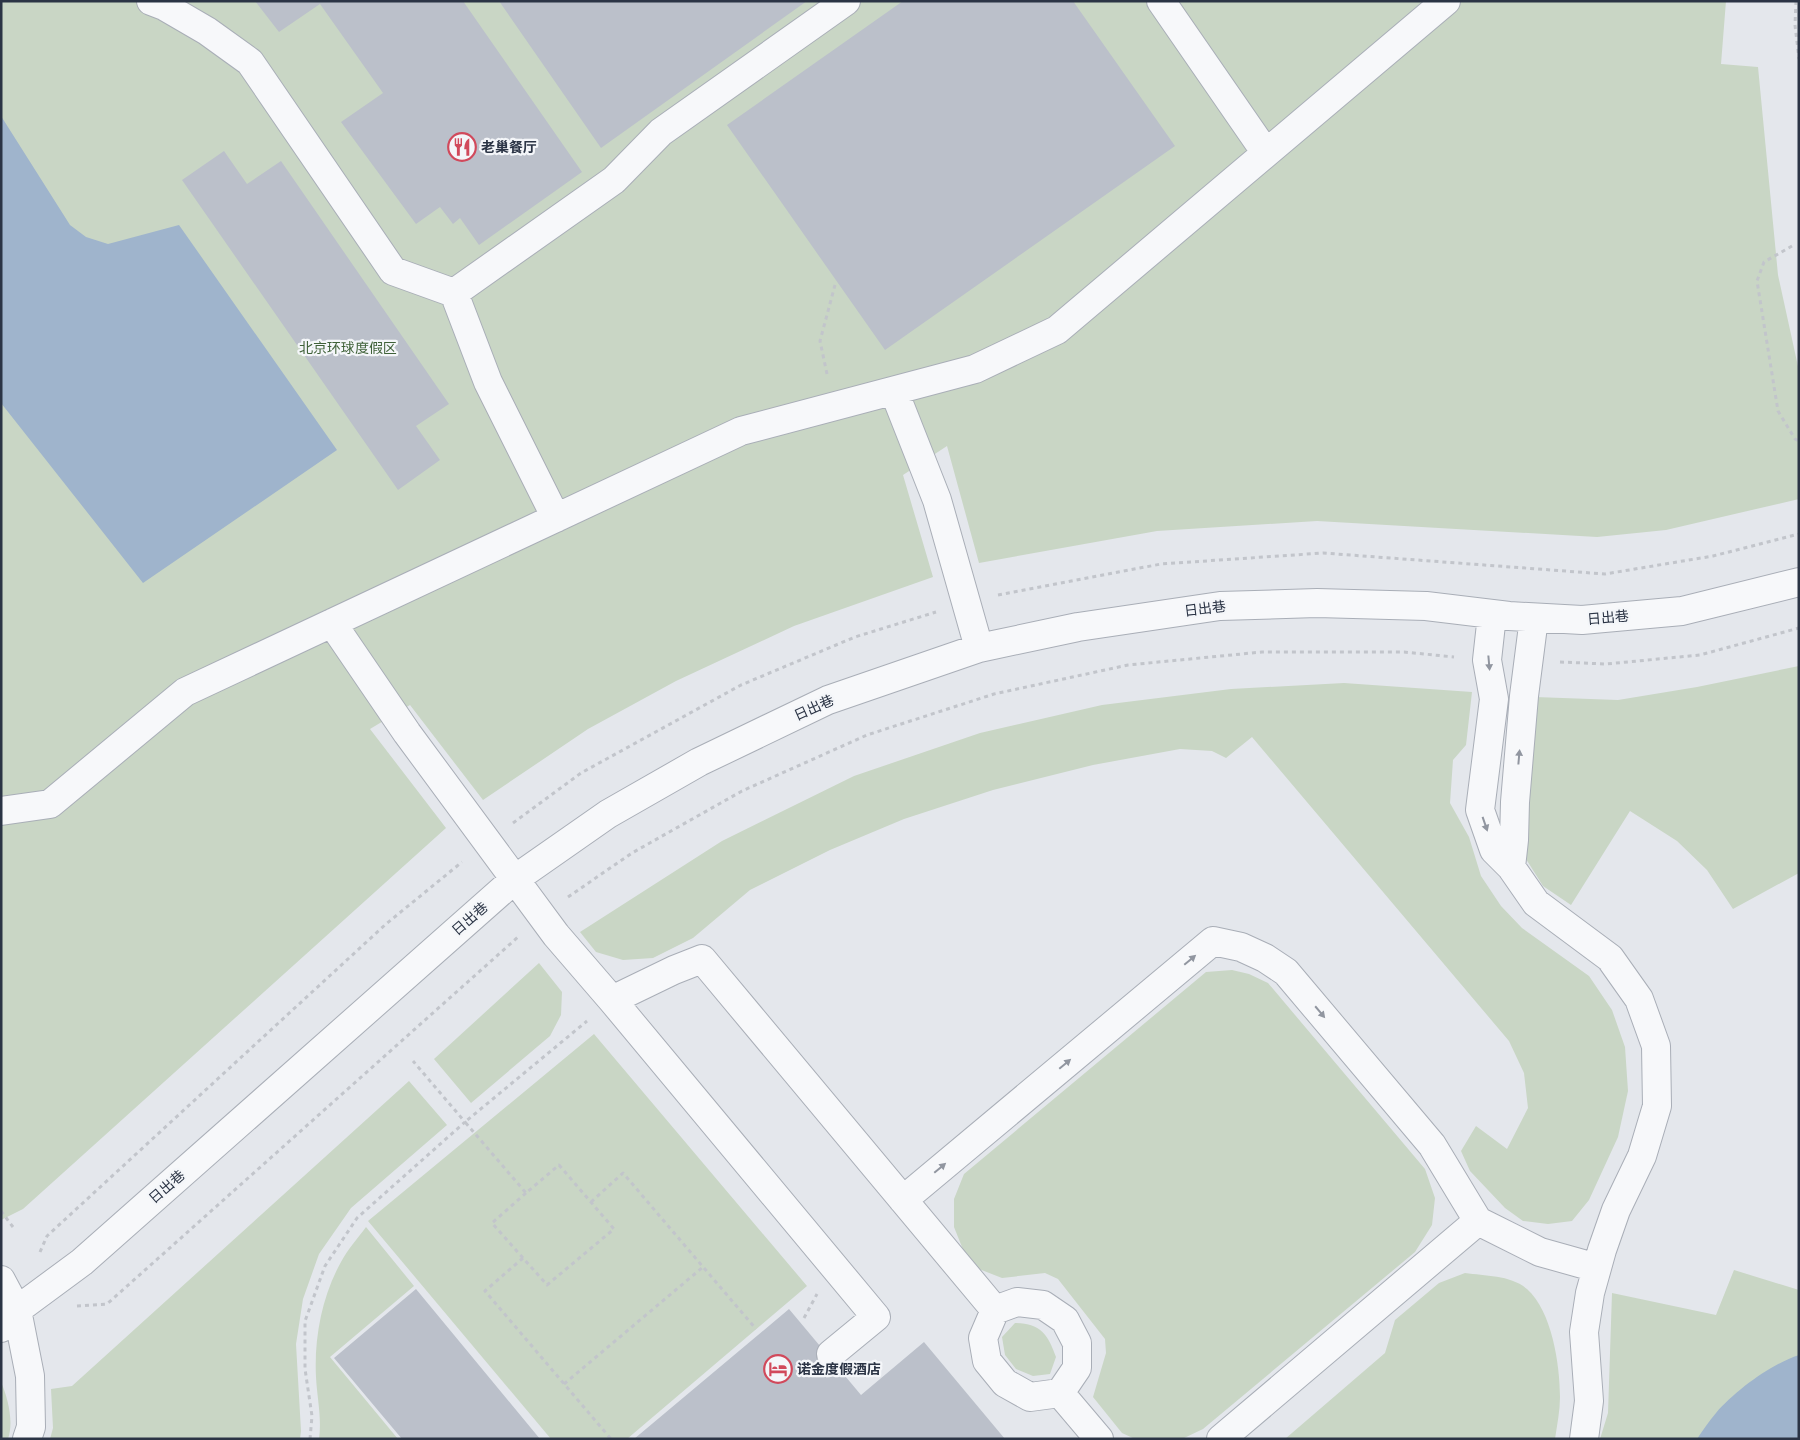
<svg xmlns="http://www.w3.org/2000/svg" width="1800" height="1440" viewBox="0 0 1800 1440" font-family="Rubik,'Noto Sans SC',sans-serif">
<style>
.green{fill:#c9d6c5}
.water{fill:#9fb4cc}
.building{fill:#bbc0ca}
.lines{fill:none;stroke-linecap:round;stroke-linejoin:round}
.minor-casing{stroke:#a9aeb7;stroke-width:30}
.path{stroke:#c2c5cb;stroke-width:3;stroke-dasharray:4 4;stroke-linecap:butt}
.minor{stroke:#f7f8fa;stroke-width:28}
.oneway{fill:#9196a0}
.labels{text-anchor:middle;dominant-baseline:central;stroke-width:4.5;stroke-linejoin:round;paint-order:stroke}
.poi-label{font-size:14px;font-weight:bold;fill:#2b3445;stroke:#f4f6f9;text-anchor:start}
.park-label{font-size:14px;fill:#3f6138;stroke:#f4f6f9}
.street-label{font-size:14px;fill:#2b3445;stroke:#f4f6f9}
</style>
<rect width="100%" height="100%" fill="#e4e7ec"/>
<path class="green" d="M1 1H1726L1721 64 1758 67 1778 275 1799 371V499L1666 530 1597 537 1317 521 1157 531 979 563 947 446 903 475 933 577 794 626 676 681 588 729 483 800 410 705 370 729 446 828 23 1209 1 1220Z
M1799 666V873L1733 909 1707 870 1677 841 1630 811 1571 905 1543 886 1526 859V815L1535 697 1618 700 1697 687Z
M1344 683 1472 692 1466 745 1453 760 1450 803 1469 837 1481 876 1501 906 1522 928 1589 976 1612 1010 1625 1047 1628 1091 1618 1137 1589 1200 1572 1221 1548 1224 1523 1221 1505 1208 1470 1171 1461 1151 1476 1126 1507 1149 1528 1108 1524 1073 1509 1041 1252 737 1226 758 1212 751 1180 749 1093 765 993 790 904 819 830 850 750 890 693 938 653 958 623 960 596 952 580 932 722 841 854 776 980 733 1102 705 1231 689Z
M539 963 562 992 561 1015 550 1036 471 1103 434 1059Z
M1232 970 1249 974 1268 983 1425 1169 1435 1198 1432 1225 1415 1252 1203 1429 1182 1439H1135L1122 1433 1093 1397 1106 1353 1105 1339 1058 1279 1045 1273 1002 1278 979 1269 964 1252 954 1227V1199L964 1174 1206 972Z
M594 1034 807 1286 627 1439H551L368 1221Z
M409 1081 447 1125 351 1208 319 1254 303 1299 296 1344 301 1431 300 1439H50L53 1428 51 1389 72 1386Z
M366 1227 414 1286 330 1357 398 1439H319C322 1418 317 1398 316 1377 314 1338 322 1296 341 1262 348 1249 358 1238 366 1227Z
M1734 1270 1799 1290V1356L1706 1439H1600L1608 1413 1612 1293 1716 1315Z
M1465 1273C1485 1276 1511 1275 1527 1289 1552 1311 1560 1365 1560 1397 1560 1411 1557 1425 1555 1439H1285L1385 1353 1395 1320 1439 1283Z
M1015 1323C1041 1323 1048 1335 1056 1357L1050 1374 1033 1376 1016 1369 1005 1355 1002 1337Z
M1 1382C8 1398 14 1422 8 1439H1Z"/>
<path class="water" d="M1 116 70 225 86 237 108 244 179 225 337 450 143 583 1 403Z
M1799 1355V1439H1697C1703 1430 1709 1421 1716 1413 1735 1391 1771 1364 1799 1355Z"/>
<path class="building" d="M255 1H463L582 172 479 245 460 218 453 224 440 207 416 224 341 122 383 93 320 4 279 32Z
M499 1H807L601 148Z
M903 1H1073L1175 146 885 350 727 125Z
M224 151 247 184 281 161 449 404 416 426 440 460 398 490 182 180Z
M416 1289 540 1439H402L334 1358Z
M789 1309 861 1395 924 1342 1005 1439H634Z"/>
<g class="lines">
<defs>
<path id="minor" d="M151 1 164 6 207 31 250 62 393 271 454 293 488 382 556 518
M1161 1 1266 153
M454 293 614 180 661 132 846 1
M894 391 937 500 979 648
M1492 615 1487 660 1494 699 1480 810 1494 850 1511 867 1514 840 1515 802 1524 696 1534 618
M332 623 407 733 556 935 612 1000 876 1317 831 1354
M1 811 50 804 185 692 741 431 975 369 1057 330 1446 1
M1511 867 1536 903 1610 958 1639 999 1656 1046 1657 1106 1642 1156 1616 1210 1602 1250 1590 1293 1584 1332 1589 1401 1584 1439
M612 1000 674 970 702 959 995 1310
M903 1200 1213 941 1241 947 1265 958 1286 972 1432 1145 1478 1221
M1 1280 17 1310 30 1376 31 1427 27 1439
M1017 1302 1043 1305 1065 1320 1077 1343V1368L1060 1393 1030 1397 1005 1383 987 1361 983 1338 995 1310Z
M1 1328 17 1310 82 1262 515 879 608 814 699 762 828 700 979 648 1078 627 1220 606 1317 603 1426 606 1509 616 1582 620 1682 611 1799 582
M1060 1393 1099 1439
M1221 1439 1478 1221 1540 1252 1597 1268"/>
</defs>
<use href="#minor" class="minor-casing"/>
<path class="path" d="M1796 1 1795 25 1799 59
M1792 246 1764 262 1757 281 1778 411 1795 439 1799 441
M827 374 820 341 835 285
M998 595 1161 564 1323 553 1605 574 1713 556 1799 534
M1560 662 1606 664 1700 655 1799 628
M513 823 581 773 741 685 855 637 936 612
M568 897 632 853 742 791 867 735 994 694 1128 665 1262 652H1404L1454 657
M526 1193 492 1223 547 1285 614 1229 559 1165 526 1193 465 1122 587 1021
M591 1202 623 1173 756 1329
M1 1211 13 1227
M40 1252 47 1236 386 924 462 862
M523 1258 485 1291 611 1439
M77 1306 107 1304 518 937
M804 1318 817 1294
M564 1384 703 1267
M310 1439 312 1416 305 1369V1321L325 1266 357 1218 465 1122 413 1061"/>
<use href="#minor" class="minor"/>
</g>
<defs><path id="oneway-solid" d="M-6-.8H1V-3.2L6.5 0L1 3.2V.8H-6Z" transform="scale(1.25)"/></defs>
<g class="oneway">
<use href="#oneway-solid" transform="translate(1489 663) rotate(85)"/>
<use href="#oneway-solid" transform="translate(1519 757) rotate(-85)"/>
<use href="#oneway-solid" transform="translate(1485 824) rotate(71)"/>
<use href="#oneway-solid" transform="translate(1190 960) rotate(-40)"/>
<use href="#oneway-solid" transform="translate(1320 1012) rotate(50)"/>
<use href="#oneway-solid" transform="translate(1065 1064) rotate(-40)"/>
<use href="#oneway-solid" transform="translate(940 1168) rotate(-40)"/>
</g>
<defs>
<symbol id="restaurant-ring" viewBox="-11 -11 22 22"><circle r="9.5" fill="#f4f6f9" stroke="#d1495b" stroke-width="1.5"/><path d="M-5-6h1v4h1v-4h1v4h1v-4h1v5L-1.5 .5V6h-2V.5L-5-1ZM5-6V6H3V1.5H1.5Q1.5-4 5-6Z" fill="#d1495b"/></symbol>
<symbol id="hotel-ring" viewBox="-11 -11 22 22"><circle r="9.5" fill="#f4f6f9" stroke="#d1495b" stroke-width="1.5"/><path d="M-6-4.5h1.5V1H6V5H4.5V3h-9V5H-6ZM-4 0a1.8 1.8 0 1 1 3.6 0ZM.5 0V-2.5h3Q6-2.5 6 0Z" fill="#d1495b"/></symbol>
</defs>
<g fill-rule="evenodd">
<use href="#restaurant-ring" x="446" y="131" width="32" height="32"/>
<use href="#hotel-ring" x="762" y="1353" width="32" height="32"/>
</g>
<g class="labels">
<g class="poi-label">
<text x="481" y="147">老巢餐厅</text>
<text x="797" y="1369">诺金度假酒店</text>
</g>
<g class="park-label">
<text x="348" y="348">北京环球度假区</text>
</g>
<g class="street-label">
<text transform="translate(1205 609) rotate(-7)">日出巷</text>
<text transform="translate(1608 618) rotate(-5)">日出巷</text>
<text transform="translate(814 708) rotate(-24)">日出巷</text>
<text transform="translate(470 919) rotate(-41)">日出巷</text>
<text transform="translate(167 1187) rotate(-41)">日出巷</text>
</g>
</g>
<rect width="1800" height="1440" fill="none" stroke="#2b3445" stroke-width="5"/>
</svg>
